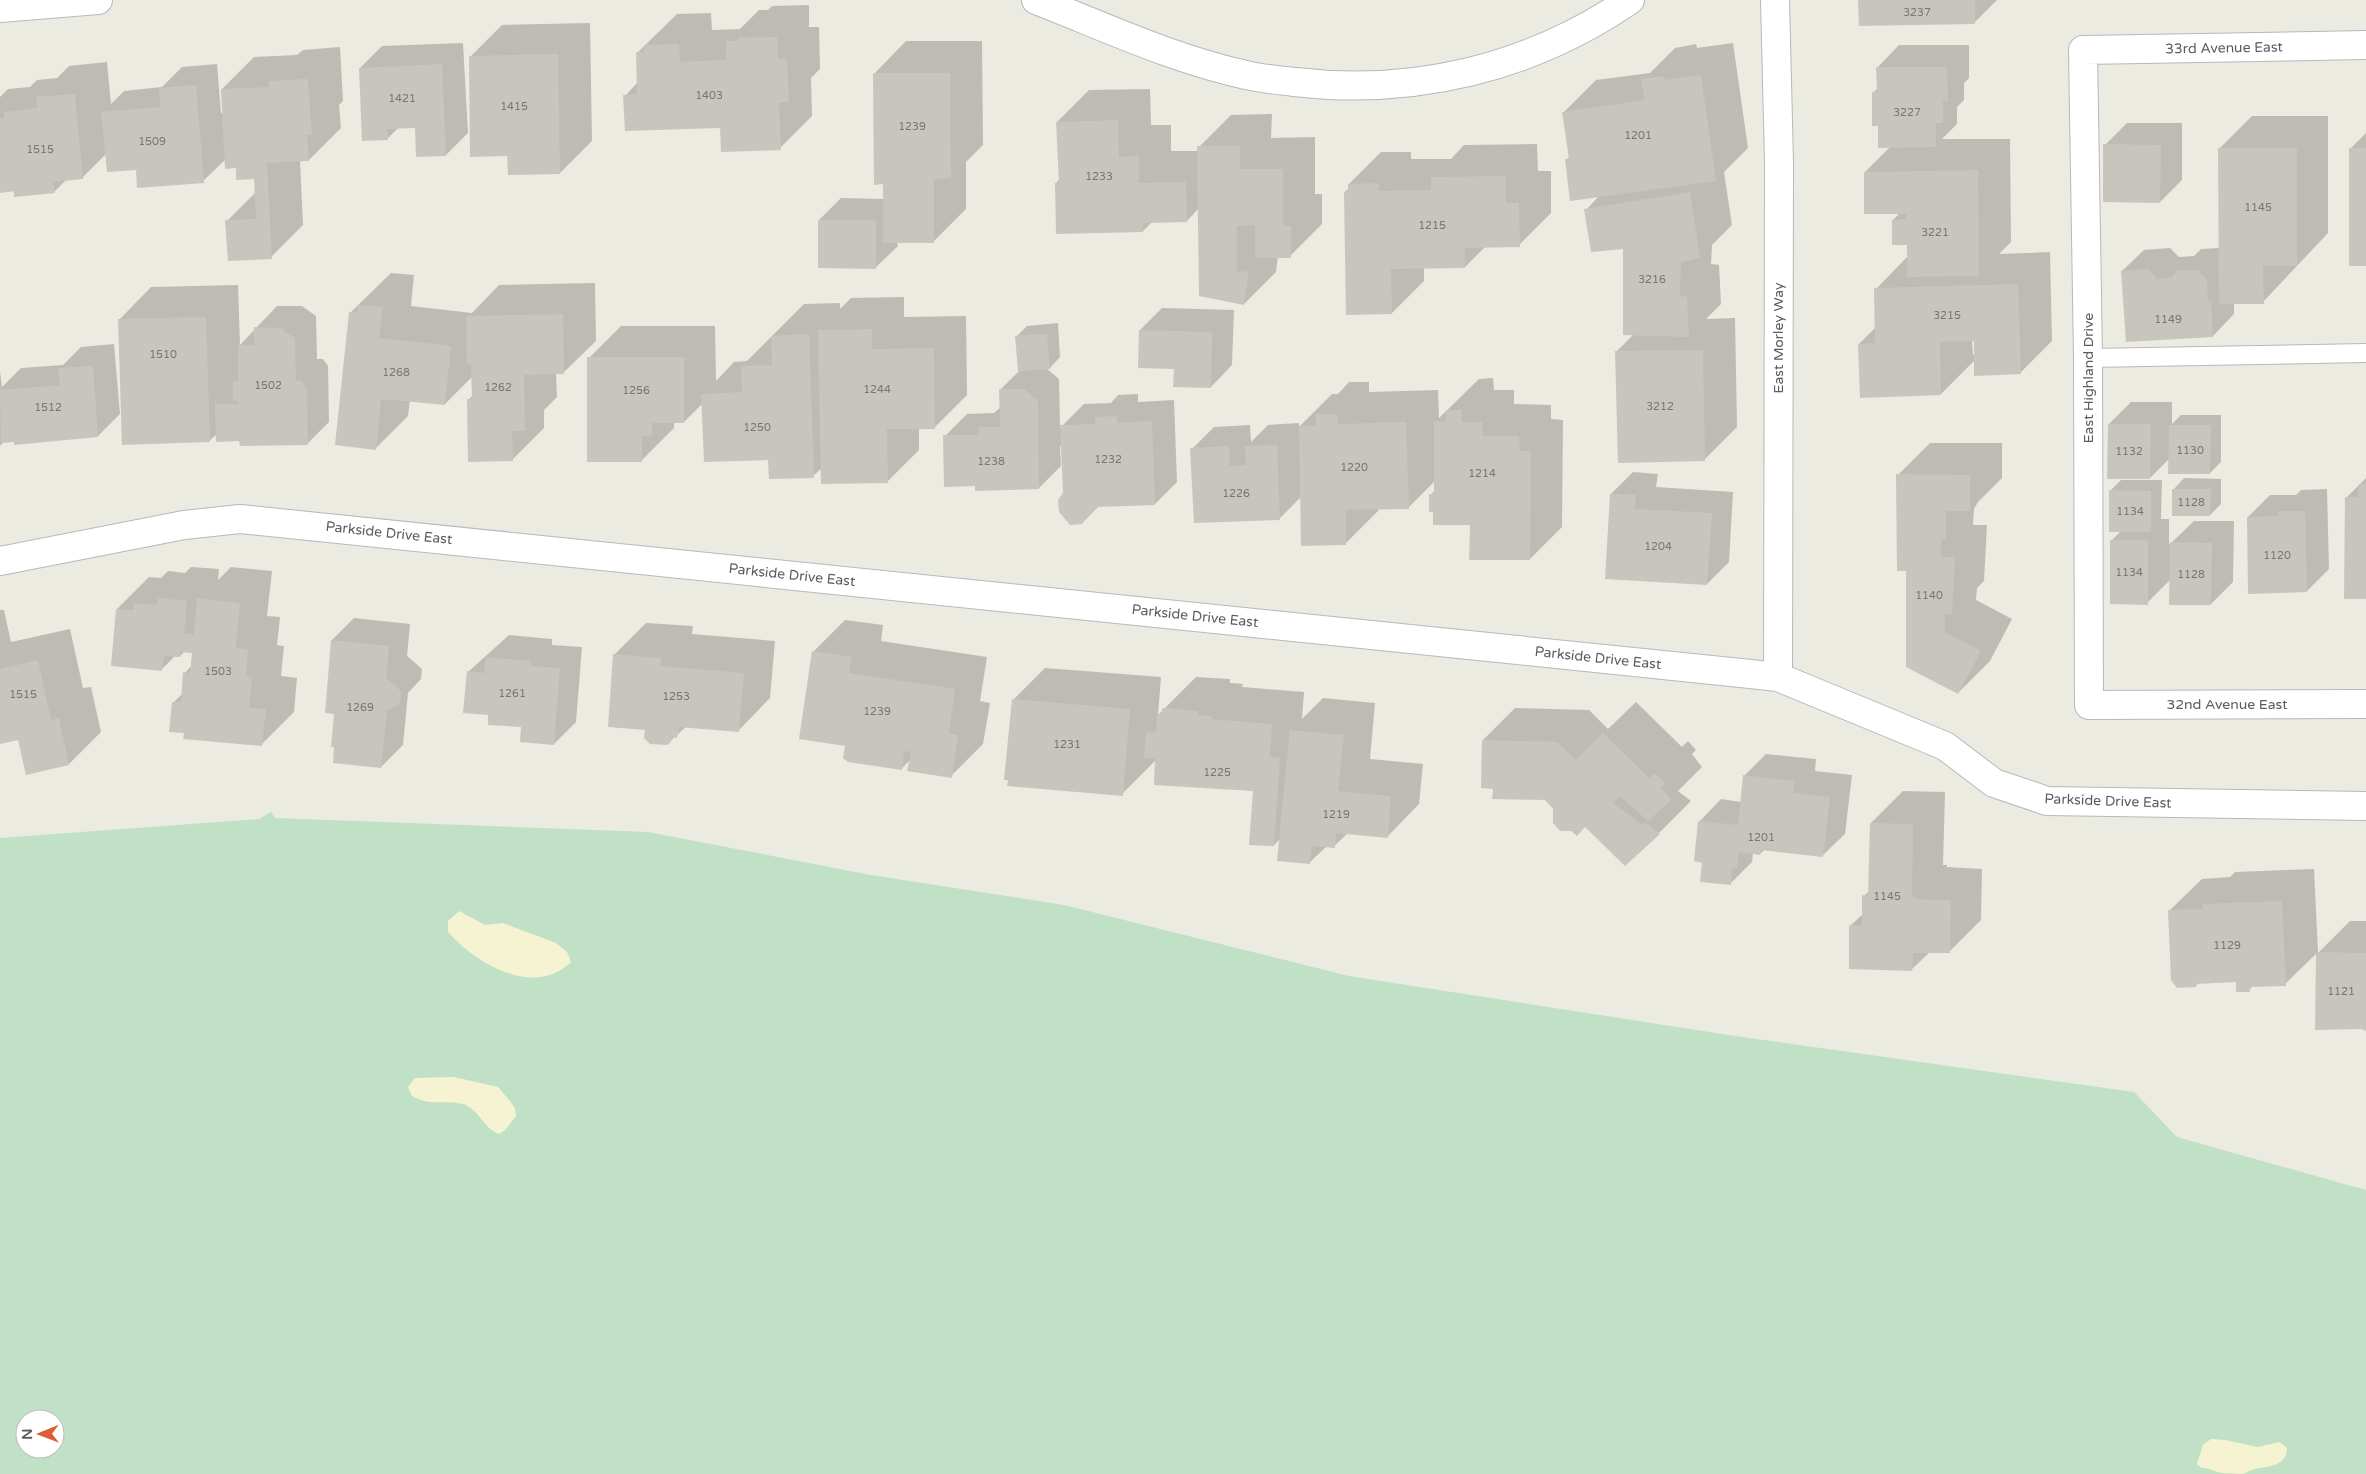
<svg xmlns="http://www.w3.org/2000/svg" width="2366" height="1474" viewBox="0 0 2366 1474" font-family="'Varela Round',sans-serif">
<style>
.green{fill:#c0e1c5;fill-rule:evenodd}
.sand{fill:#f6f3d2}
.shadow{fill:#0003;fill-rule:evenodd}
.building{fill:#c7c5be}
.lines{fill:none;stroke-linecap:round;stroke-linejoin:round}
.service-casing{stroke:#b7b8bd;stroke-width:20}
.minor-casing{stroke:#b7b8bd;stroke-width:30}
.service{stroke:#fff;stroke-width:18}
.minor{stroke:#fff;stroke-width:28}
.labels{text-anchor:middle;dominant-baseline:central;stroke-width:4;stroke-linejoin:round;paint-order:stroke}
.number-label{font-size:11px;fill:#757678}
.street-label{font-size:14px;fill:#5a5c61;stroke:#fff}
</style>
<rect width="100%" height="100%" fill="#ebebe1"/>
<path class="green" d="M271 812 275 818 648 832 871 875 1064 905 1349 976 1735 1036 2134 1092 2177 1137 2366 1190V1474H0V838L259 819ZM25 1419H55V1449H25Z"/>
<path class="sand" d="M459 911 485 925 503 923 556 943 567 952 571 962C535 998 476 964 448 932V921Z
M454 1077 498 1087 509 1100 515 1108 516 1116 505 1130 499 1134C483 1128 479 1109 463 1104 444 1099 431 1107 412 1096L408 1087 415 1078Z
M2211 1439 2225 1440 2257 1447 2280 1442 2287 1448C2287 1466 2269 1466 2255 1469 2250 1470 2246 1474 2240 1474 2233 1473 2224 1474 2217 1472 2211 1470 2208 1468 2202 1468L2197 1464 2203 1445Z"/>
<path class="shadow" d="M1860 0H1997L1975 22Z
M809 5V27H819L820 69 811 78 812 116 780 148 625 96 638 82 637 53 677 14 711 13 712 30 740 29 759 10H768L772 6Z
M590 23 592 141 560 173 470 57 502 25Z
M906 41H982L983 145 966 162V209L934 241 897 242 898 246 876 267 819 220 841 198 884 199 874 74Z
M463 43 468 133 446 155 417 156 416 127 398 128 387 139 360 68 382 46Z
M1733 43 1748 148 1724 172 1732 225 1712 245 1711 264 1719 265 1721 304 1706 319 1735 318 1737 427 1705 459 1616 352 1634 334 1624 247 1586 210 1599 196 1566 160 1570 156 1564 112 1596 80 1650 73 1675 48 1696 44 1697 48Z
M1899 45H1969V78L1964 83V100L1957 107V124L1942 139H2010L2011 242 1999 254 2050 252 2052 341 2020 373 1975 360 1941 394 1859 344 1876 327V289L1908 256V244L1893 220 1901 212 1865 172 1890 147 1879 125 1873 93 1878 88V67ZM1972 340H1975V355H1973Z
M340 47 343 101 339 105 341 128 309 160H300L303 225 271 257 227 221 256 192 255 178 226 159 203 181 137 168 106 154 82 178 67 179 54 192 0 191V97L8 89 30 87 37 80 57 78 69 66 107 62 111 104 124 91 162 87 182 67 217 64 221 113H224L222 89 254 57 297 55 303 50Z
M1150 89 1151 125H1171V151H1199V147L1231 115 1272 114 1271 138 1315 137V194H1322V224L1290 256H1278L1276 272 1244 304 1199 208 1187 221 1152 222 1143 231 1056 183 1060 179 1057 122 1089 90Z
M2252 116H2328V233L2263 302 2234 303V314L2213 336 2122 271 2144 250 2170 248 2179 257 2194 256 2201 249 2220 248V148Z
M2127 123H2182V180L2160 202 2105 145Z
M2366 133V265L2350 149Z
M1537 144 1538 171H1551V213L1519 245 1486 246 1465 267 1424 268V281L1392 313 1345 192 1349 188V184L1381 152H1411V159H1451L1464 145Z
M391 273 414 275 411 306 472 313 499 285 595 283 596 341 563 373H556L557 397 544 410V428L512 460 469 399 473 395V376L445 404 410 400 408 416 376 448 351 312Z
M238 285 240 345 277 306H302L316 316 317 359H323L328 366 329 422 307 444 241 440 217 434 209 441 119 320 151 287Z
M904 297V317L966 316 967 395 935 427 919 428V450L887 482 822 468 813 476 769 459 703 403 684 422H674V428L642 460 589 358 621 326H715L716 381 734 362 747 361 804 304 840 303V309L851 298Z
M1162 308 1234 310 1232 365 1211 387 1175 367 1140 330Z
M1058 323 1060 357 1050 368H1046L1059 379 1060 428 1084 404 1111 403 1118 395 1138 394V402L1174 400 1177 482 1155 504 1099 506 1082 523 1064 494 1063 446H1060L1061 466 1039 488 976 485 945 436 967 414 994 413 1001 407 1000 390 1019 371 1016 337 1027 326Z
M114 344 120 414 98 436 4 442 0 446V371L2 387 21 368 63 365 81 347Z
M1493 378 1494 390H1514V404L1551 405V419L1563 420 1562 527 1530 559 1472 524 1434 511 1431 495 1435 490V481L1408 508H1378V511L1346 543 1301 497 1279 519 1192 449 1214 427 1250 425 1251 442 1268 425 1299 423V427L1332 394H1338L1349 382H1369V392L1438 390 1439 418 1479 379Z
M2131 402H2172V424L2181 415H2221V462L2210 473 2170 458 2150 478 2109 424Z
M1930 443H2002V478L1978 502 1974 509 1973 525H1987L1984 581 1977 588 1976 600 2012 619 1990 661 1958 693 1907 570 1898 475Z
M1633 472 1658 474 1656 487 1733 492 1729 562 1707 584 1611 494Z
M2184 478 2221 479V504L2210 515 2174 489Z
M2366 478V598L2346 498Z
M2121 480H2162L2161 519H2169V545L2194 521H2234L2233 582 2211 604 2171 579 2147 603 2112 540 2121 531 2110 491Z
M2327 489 2329 569 2307 591 2248 517 2270 495H2296L2301 490Z
M191 567 219 569 218 580 231 567 272 571 267 616 280 617 277 645 284 646 281 676 297 678 294 712 262 744 185 732 174 702 183 693 185 673 192 665 193 652 185 651 180 656H175L162 669 117 609 149 577 161 578 168 571 185 573Z
M0 610H4L11 642 70 629 83 688 91 687 101 732 69 764 19 739 0 743Z
M354 618 410 624 407 656 422 669 421 679 408 693 403 745 381 767 335 713 332 640Z
M845 620 883 625 881 641 987 657 980 701 990 703 983 744 951 776 911 759 901 769 813 652Z
M646 623 693 626 692 634 775 641 770 698 738 731 687 726 670 741 646 729 614 655Z
M509 635 552 639V645L582 647 576 722 554 744 522 726 489 714 468 672Z
M1045 668 1161 677 1158 715 1196 677 1230 679V683L1243 684 1242 687 1304 692 1302 719 1323 698 1375 703 1370 759 1423 764 1419 804 1387 837 1348 833 1334 846H1327L1309 863 1281 838 1274 845 1254 790 1156 760 1122 794 1013 700Z
M1636 702 1682 747 1688 741 1696 750 1692 754 1702 767 1678 791 1691 801 1659 833 1585 825 1555 809 1545 799 1494 787 1483 740 1515 708 1589 710 1608 729Z
M1766 754 1816 759 1815 771 1852 775 1845 834 1823 855 1765 849 1760 854 1753 853 1752 862 1730 884 1703 862 1700 821 1721 799 1741 802 1744 776Z
M1903 791 1945 792 1943 865H1947V867L1982 869 1981 920 1949 952H1930L1912 969 1850 926 1864 913V896L1870 890 1871 823Z
M2314 869 2318 952 2285 984 2254 985 2249 990 2237 981 2199 982 2196 986 2169 911 2202 879 2230 877 2235 872Z
M2350 921H2366V1029L2318 953Z"/>
<path class="building" d="M1858 0H1975V24L1859 26Z
M777 37 778 59H787L789 102 779 103 781 150 721 152 720 128 625 131 623 95 637 94 636 52H644V45L679 44 680 62 726 60V41H738V38Z
M558 54 560 174 508 175 507 156 470 157 469 56Z
M442 64 446 156 416 157 415 128 387 129 388 140 362 141 359 68Z
M1876 67H1947L1948 101H1943V123H1936V147L1878 148V126H1872V92H1877Z
M873 73H950L951 178 934 179V243H883V184L874 185Z
M1701 75 1716 181 1570 201 1565 159H1569L1562 112 1645 100 1641 79 1664 76 1665 80Z
M308 79 312 135H307L309 161 267 163 272 259 228 261 225 220 256 219 254 179 236 180V168L225 169 221 89 269 87V81Z
M196 85 204 183 137 188 136 170 107 172 101 112 160 107 159 88Z
M75 94 83 179 53 182 55 193 14 197V191L0 193V118H4V112L37 108 36 97Z
M1118 120 1119 157 1139 156V183L1186 182 1187 222 1143 223V232L1056 234 1055 183H1059L1056 122Z
M2103 144 2161 145 2160 203 2103 202Z
M1197 146H1240V169H1283V226H1291V258H1255V225L1237 226V272L1249 271 1244 305 1199 296Z
M2218 148H2297V266H2263L2264 304H2219Z
M2349 148H2366V266H2349Z
M1978 170 1979 276 1907 277V245H1892V220L1906 219V214H1864V172Z
M1505 176 1506 203H1519L1520 247 1465 248V268L1391 269 1392 314 1346 315 1344 192 1348 191V184L1379 183V191L1431 190V177Z
M1690 192 1700 258 1681 262 1680 296 1687 297 1689 337 1623 335V249L1591 252 1584 209Z
M818 220H876V269L818 268Z
M2148 269 2157 279 2172 277 2178 270H2198L2207 280 2208 301 2211 300 2213 337 2126 342 2121 271Z
M2018 284 2021 374 1974 376V341L1940 342 1941 395 1860 398 1858 344 1875 343 1874 288Z
M358 305 383 307 379 338 451 346 445 405 381 399 376 450 335 445 349 312H357Z
M563 314 564 374 524 375 525 431H512L513 461 468 462 467 399H472L471 364H467L466 316Z
M206 317 210 442 122 445 118 319Z
M254 327 280 328 295 338 296 381 301 380 307 389 308 445 240 446 239 441 216 442 215 404H238V401H233V381H238V345H254Z
M872 329V349L934 348 935 429H887L888 483 821 484 818 330Z
M1139 330 1212 332 1211 388 1173 387 1174 369 1138 368Z
M809 334 814 478 769 479 768 460 704 462 701 394 742 392 741 366 772 365 771 336Z
M1047 334 1050 369 1018 371 1015 336Z
M1703 350 1705 461 1618 463 1615 351Z
M587 357H684V423H652V436H642V462H587Z
M93 366 98 437 14 445V442L1 443 0 390 60 385 58 368Z
M999 389H1024L1038 401 1039 489 975 491V486L944 487 943 435H979V427H1000Z
M1446 410H1462V422H1482L1483 436H1519L1520 451H1531L1530 560H1469L1470 525H1433V512H1429V494L1434 495V421L1446 422Z
M1316 414H1337L1338 424 1406 422 1409 509 1346 510V545L1301 546 1299 426 1316 425Z
M1117 416V423L1152 421 1155 505 1097 507 1082 524 1070 525 1059 512 1058 500 1063 493 1060 425 1095 424V417Z
M2108 424H2151L2150 479H2107Z
M2169 425H2211L2210 474H2168Z
M1277 445 1280 520 1194 523 1190 448 1229 446 1230 466 1246 465 1245 446Z
M1896 474 1970 475V511H1946V539H1942L1941 547V557H1955L1952 614H1945V632L1981 651 1958 694 1906 667V571H1897Z
M2359 484H2366V599H2344L2345 497H2358Z
M2172 489H2211L2210 516H2172Z
M2109 490 2151 491V532H2109Z
M1610 494 1636 495 1635 509 1712 513 1707 585 1605 579Z
M2278 511H2305L2307 592 2248 594 2247 517 2278 516Z
M2110 540H2148V605L2110 604Z
M2170 542 2212 543 2211 605H2169Z
M158 598 187 601 184 633 194 635 197 598 240 603 236 648 248 649 246 677H252L249 708 266 709 262 746 183 739 184 733 169 732 172 702H181L183 672 190 673 192 653 181 652 180 657 164 656 162 671 111 666 116 609 134 610V603L157 605Z
M331 640 389 646 386 678 401 691 400 703 387 711 381 768 333 763 334 747H331L334 714 325 713Z
M812 651 852 657 849 673 955 689 949 733 958 735 952 778 907 771 911 752 904 751 902 770 848 762 843 758 845 746 799 739Z
M613 654 661 658V666L744 673 739 732 679 727 677 738 672 737 671 742 667 745 650 744 644 738 645 730 608 727Z
M486 657 531 661V666L560 668 554 745 520 742 521 727 488 725V715L463 713 467 671 484 673Z
M38 660 51 720 59 718 69 765 26 775 18 740 0 744V669Z
M1012 699 1130 709 1123 796 1007 786 1008 780H1004Z
M1162 708 1198 711V715L1212 716 1211 719 1272 724 1270 757 1280 758 1274 846 1249 845 1253 791 1154 785 1155 759 1144 758 1146 731 1156 732 1157 714H1162Z
M1290 730 1344 735 1338 791 1391 796 1388 838 1336 833 1335 848 1312 846 1310 864 1277 861Z
M1603 733 1649 778 1655 773 1665 783 1661 787 1671 800 1648 821 1620 796 1613 803 1642 825 1645 822 1660 834 1625 866 1585 827 1577 836 1571 831H1560L1553 823V809L1545 800 1492 799 1493 789 1481 788 1482 740 1557 742 1576 760Z
M1743 775 1795 781 1793 793 1830 797 1823 857 1761 850 1760 855 1739 852 1737 869 1732 868 1731 885 1700 882 1702 863 1694 861 1698 821 1738 825Z
M1870 823 1913 824 1912 897H1915V899L1951 900 1950 953H1913L1912 971 1849 969V925L1862 926V895L1868 896Z
M2282 901 2286 986 2250 987V992H2236V982L2196 984V987L2177 988 2171 980 2168 910 2203 909 2202 904Z
M2316 952 2366 953V1031L2361 1029 2315 1030Z"/>
<g class="lines">
<defs>
<path id="service" d="M2088 358 2366 353"/>
<path id="minor" d="M1036 0C1105 27 1173 59 1246 75 1262 79 1279 80 1295 82 1414 96 1531 68 1630 0
M1775 0 1779 162 1778 677
M0 8 98 0
M2366 45 2083 50 2088 358 2089 705 2366 704
M0 561 184 525 240 519 1741 673 1778 677 1945 746 1994 783 2047 801 2366 806"/>
</defs>
<use href="#service" class="service-casing"/>
<use href="#minor" class="minor-casing"/>
<use href="#service" class="service"/>
<use href="#minor" class="minor"/>
</g>
<g class="labels">
<g class="number-label">
<text x="1917" y="12">3237</text>
<text x="709" y="95">1403</text>
<text x="402" y="98">1421</text>
<text x="514" y="106">1415</text>
<text x="1907" y="112">3227</text>
<text x="912" y="126">1239</text>
<text x="1638" y="135">1201</text>
<text x="152" y="141">1509</text>
<text x="40" y="149">1515</text>
<text x="1099" y="176">1233</text>
<text x="2258" y="207">1145</text>
<text x="1432" y="225">1215</text>
<text x="1935" y="232">3221</text>
<text x="1652" y="279">3216</text>
<text x="1947" y="315">3215</text>
<text x="2168" y="319">1149</text>
<text x="163" y="354">1510</text>
<text x="396" y="372">1268</text>
<text x="268" y="385">1502</text>
<text x="498" y="387">1262</text>
<text x="877" y="389">1244</text>
<text x="636" y="390">1256</text>
<text x="1660" y="406">3212</text>
<text x="48" y="407">1512</text>
<text x="757" y="427">1250</text>
<text x="2190" y="450">1130</text>
<text x="2129" y="451">1132</text>
<text x="1108" y="459">1232</text>
<text x="991" y="461">1238</text>
<text x="1354" y="467">1220</text>
<text x="1482" y="473">1214</text>
<text x="1236" y="493">1226</text>
<text x="2191" y="502">1128</text>
<text x="2130" y="511">1134</text>
<text x="1658" y="546">1204</text>
<text x="2277" y="555">1120</text>
<text x="2129" y="572">1134</text>
<text x="2191" y="574">1128</text>
<text x="1929" y="595">1140</text>
<text x="218" y="671">1503</text>
<text x="512" y="693">1261</text>
<text x="23" y="694">1515</text>
<text x="676" y="696">1253</text>
<text x="360" y="707">1269</text>
<text x="877" y="711">1239</text>
<text x="1067" y="744">1231</text>
<text x="1217" y="772">1225</text>
<text x="1336" y="814">1219</text>
<text x="1761" y="837">1201</text>
<text x="1887" y="896">1145</text>
<text x="2227" y="945">1129</text>
<text x="2341" y="991">1121</text>
</g>
<g class="street-label">
<text transform="translate(2224 48) rotate(-1)">33rd Avenue East</text>
<text transform="translate(1778 338) rotate(-90)">East Morley Way</text>
<text transform="translate(2088 378) rotate(-90)">East Highland Drive</text>
<text transform="translate(389 533) rotate(6)">Parkside Drive East</text>
<text transform="translate(792 575) rotate(6)">Parkside Drive East</text>
<text transform="translate(1195 616) rotate(6)">Parkside Drive East</text>
<text transform="translate(1598 658) rotate(6)">Parkside Drive East</text>
<text x="2227" y="704">32nd Avenue East</text>
<text transform="translate(2108 801) rotate(2)">Parkside Drive East</text>
</g>
</g>
<g transform="translate(40 1434) rotate(269)"><circle r="24" fill="#ffffff" stroke="#bdbec0"/>
<path d="M0-4L9 19L0 12L-9 19Z" fill="#da5e39"/>
<text y="-8" font-size="14" font-weight="bold" text-anchor="middle" fill="#5a5c61">N</text>
</g>
</svg>
